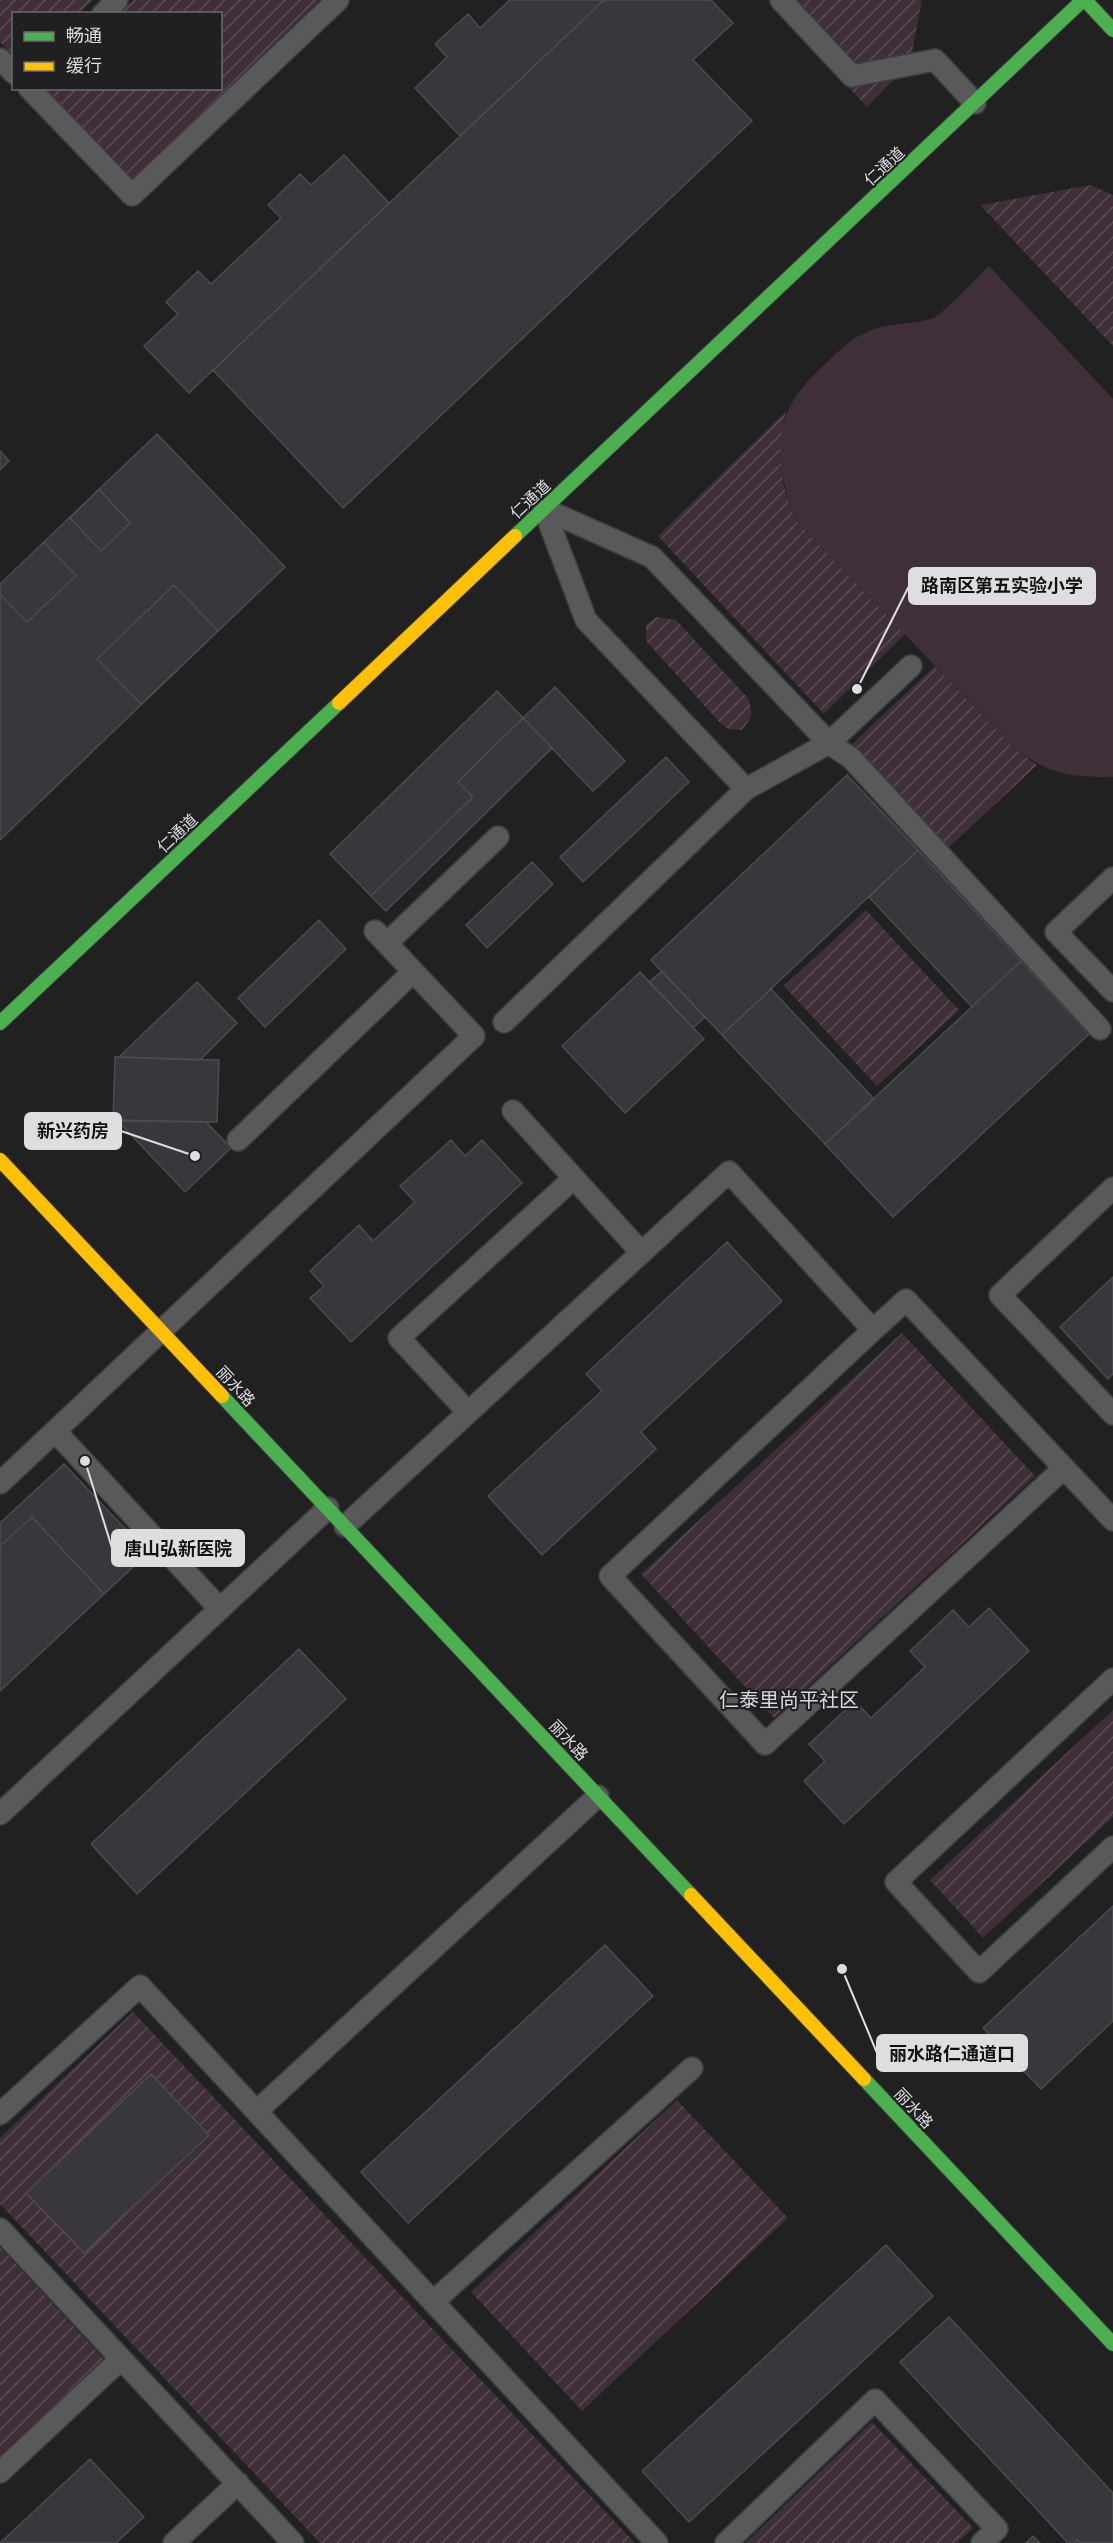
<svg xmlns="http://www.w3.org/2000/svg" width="1113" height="2543" viewBox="0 0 1113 2543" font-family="'PT Serif','Noto Sans SC',serif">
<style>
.green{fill:#3e2f39}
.garden{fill:url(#garden-furrows)}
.building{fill:#3a373c;stroke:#4c4c4e;stroke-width:1.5}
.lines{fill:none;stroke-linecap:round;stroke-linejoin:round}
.lane-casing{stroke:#3d3d3e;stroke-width:24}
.fast-casing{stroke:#3d3d3e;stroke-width:16}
.slow-casing{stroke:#3d3d3e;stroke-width:16}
.lane{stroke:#59585a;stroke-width:21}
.fast{stroke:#4caf50;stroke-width:14}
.slow{stroke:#ffc107;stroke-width:14}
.labels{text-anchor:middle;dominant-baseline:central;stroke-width:4.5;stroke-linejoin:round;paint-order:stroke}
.street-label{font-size:16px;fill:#dedee0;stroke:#202023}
.quarter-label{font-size:20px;fill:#d9d8dd;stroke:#202023}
.leader{fill:none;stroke:#dedee0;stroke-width:2}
.callout-dot{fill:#dedee0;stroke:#202023;stroke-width:2}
.callout{fill:#dedee0;stroke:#dedee0;stroke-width:2}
.callout-label{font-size:18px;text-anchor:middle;font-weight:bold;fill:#111}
</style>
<defs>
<pattern id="garden-furrows" width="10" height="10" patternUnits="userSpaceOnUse" patternTransform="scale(1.5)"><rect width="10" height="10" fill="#3e2f39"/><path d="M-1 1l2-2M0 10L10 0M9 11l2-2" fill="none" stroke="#594d55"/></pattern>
</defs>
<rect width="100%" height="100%" fill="#212122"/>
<path class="green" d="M989 266 1113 399V777C1068 777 1051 775 1014 748L796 521C772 453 769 415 825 364 839 351 851 338 869 331 890 322 912 325 931 319 942 316 978 276 989 266Z"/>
<path class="garden" d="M0 0H93L79 13 14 14 13 56 0 42Z
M134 0H320L132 180 43 89 220 88V14L120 13Z
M767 0H922L910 63 867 107Z
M1091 185 1113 195V346L980 205Z
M786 411 782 427 780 457 784 487 796 521 905 634 824 714 658 536Z
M656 617 676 620 748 698C753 712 753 719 741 730L728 729 720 723 646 641V625Z
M935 666 1014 748 1037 765 946 850 851 745Z
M866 910 959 1010 877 1086 784 986Z
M902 1333 1035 1476 774 1718 641 1574Z
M1113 1710V1817L983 1938 930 1880Z
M133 2012 635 2543H320L0 2204V2138Z
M677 2100 788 2218 582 2411 471 2292Z
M0 2247 104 2359 0 2455Z
M872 2422 973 2528 957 2543H745Z"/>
<path class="building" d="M510 0H604L460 136 415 88 447 57 435 44 468 14 480 28Z
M604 0H711L733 23 693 60 752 121 343 508 213 370Z
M344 155 389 203 189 393 144 346 178 314 166 302 198 271 211 284 281 218 268 205 300 174 311 185Z
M157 434 285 567 0 840V584Z
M0 451 9 461 0 470Z
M99 489 130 523 101 551 70 518Z
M44 542 76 576 27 622 0 594V584Z
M174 585 218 631 141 704 97 659Z
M555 687 625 761 593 791 523 718Z
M497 691 523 718 458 782 473 797 371 896 330 854Z
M523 718 552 748 386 911 371 896 473 797 458 782Z
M666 757 689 782 583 882 560 857Z
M847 775 918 850 722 1035 651 960Z
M918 850 1021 961 972 1007 869 897Z
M532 862 553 884 487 948 466 925Z
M319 920 346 949 265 1027 238 998Z
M1021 961 1089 1034 893 1217 825 1144Z
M662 971 705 1017 693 1028 649 982Z
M640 972 704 1039 625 1113 562 1046Z
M197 982 237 1023 200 1060 119 1057Z
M771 989 874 1099 825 1144 722 1035Z
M115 1057 219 1060 217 1122 113 1120Z
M118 1121 206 1122 231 1148 185 1192Z
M451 1140 465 1156 482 1140 522 1183 351 1342 310 1298 324 1286 310 1271 359 1225 373 1241 415 1202 400 1186Z
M727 1242 782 1301 641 1432 656 1449 542 1555 488 1496 602 1391 586 1374Z
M1113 1277V1374L1108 1379 1060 1327Z
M64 1464 148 1553 0 1691V1523Z
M32 1517 104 1594 0 1691V1546Z
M989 1608 1029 1651 844 1824 804 1781 825 1761 809 1744 855 1701 871 1718 925 1667 910 1651 953 1610 969 1627Z
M299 1649 346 1699 137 1894 91 1844Z
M1113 1906V2021L1041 2089 983 2028Z
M605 1945 653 1996 408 2223 361 2172Z
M151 2074 209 2135 84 2253 26 2193Z
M886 2245 933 2296 689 2522 642 2471Z
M949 2317 1113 2493V2543H1080L1078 2540 1074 2543H1068L900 2362Z
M90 2459 144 2517 116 2543H0Z
M1033 2536 1040 2543H1026Z"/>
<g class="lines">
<defs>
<path id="lane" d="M781 0 852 76 935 60 975 103
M103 14 117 0
M0 59 14 73
M29 88 132 195 338 0
M544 509 652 557 829 743 851 758 1100 1029
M544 509 586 620 746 789
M1113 878 1056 932 1113 991
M387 943 498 837
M504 1022 746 789 829 743 911 666
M513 1111 641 1252
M238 1140 413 972
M1113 1188 1000 1295 1113 1414
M873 1330 610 1576 765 1744 1064 1468
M468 1412 399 1338 574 1178
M55 1431 220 1609
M0 1483 474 1036 375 931
M345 1526 729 1172 873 1330 906 1300 1113 1520
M1113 1679 896 1882 979 1972 1113 1847
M0 1814 328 1508
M257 2111 598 1796
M0 2114 140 1986 657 2543
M0 2229 293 2543
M433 2302 692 2068
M0 2472 121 2359
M174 2543 238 2483
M726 2543 875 2400 997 2529 982 2543"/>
<path id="fast" d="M1085 0 1113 30
M515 536 1083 0
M0 1023 339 703
M222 1396 691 1895
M864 2079 1113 2344"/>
<path id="slow" d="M339 703 515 536
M0 1160 222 1396
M691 1895 864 2079"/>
</defs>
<use href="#lane" class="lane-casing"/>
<use href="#fast" class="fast-casing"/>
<use href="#slow" class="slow-casing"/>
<use href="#lane" class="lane"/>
<use href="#fast" class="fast"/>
<use href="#slow" class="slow"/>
</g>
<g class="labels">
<g class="street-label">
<text transform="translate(884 166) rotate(-43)">仁通道</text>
<text transform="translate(530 499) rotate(-43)">仁通道</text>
<text transform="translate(177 833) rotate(-43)">仁通道</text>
<text transform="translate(236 1386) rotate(47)">丽水路</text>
<text transform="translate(569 1740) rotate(47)">丽水路</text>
<text transform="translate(914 2108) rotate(47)">丽水路</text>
</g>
<g class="quarter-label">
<text x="789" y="1699">仁泰里尚平社区</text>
</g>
</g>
<path class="leader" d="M857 689L909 586M195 1156L121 1131M85 1461L112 1548M842 1969L877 2053"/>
<g class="callout-dot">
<circle cx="857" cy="689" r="6"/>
<circle cx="195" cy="1156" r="6"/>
<circle cx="85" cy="1461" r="6"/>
<circle cx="842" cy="1969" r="6"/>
</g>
<g class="callout">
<rect x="909" y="568" width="186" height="36" rx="6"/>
<rect x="25" y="1113" width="96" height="36" rx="6"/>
<rect x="112" y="1530" width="132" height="36" rx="6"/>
<rect x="877" y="2035" width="150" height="36" rx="6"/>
</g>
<g class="callout-label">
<text x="1002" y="592">路南区第五实验小学</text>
<text x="73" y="1137">新兴药房</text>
<text x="178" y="1555">唐山弘新医院</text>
<text x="952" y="2060">丽水路仁通道口</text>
</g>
<rect x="12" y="12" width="210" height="78" fill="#202023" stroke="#6c6c6f" stroke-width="1.5"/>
<rect x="24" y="32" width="30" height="9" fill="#4caf50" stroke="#6c6c6f" stroke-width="1.5"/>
<text x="66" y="42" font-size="18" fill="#dedee0">畅通</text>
<rect x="24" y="62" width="30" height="9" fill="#ffc107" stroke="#6c6c6f" stroke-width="1.5"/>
<text x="66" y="72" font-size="18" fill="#dedee0">缓行</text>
</svg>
